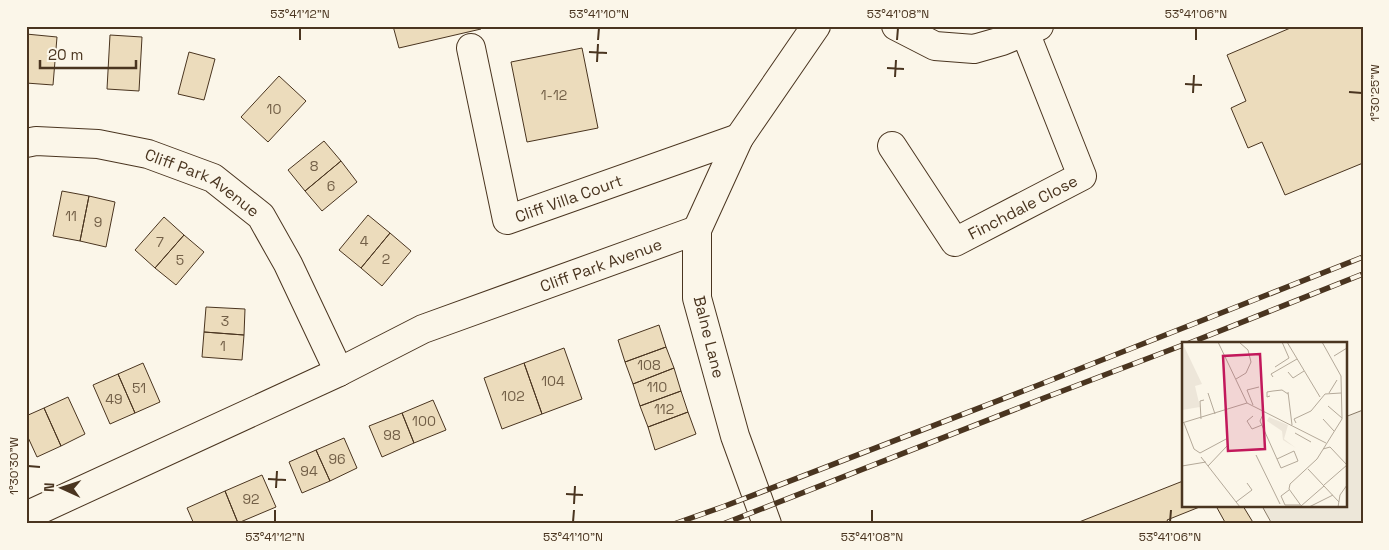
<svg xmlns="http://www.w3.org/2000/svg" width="1389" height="550" viewBox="0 0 1389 550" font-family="'Space Grotesk',sans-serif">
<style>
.parking{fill:#ede7d9;stroke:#887966}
.building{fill:#ecdcbc;stroke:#4a3520}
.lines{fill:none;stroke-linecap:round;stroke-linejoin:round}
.street-casing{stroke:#4a3520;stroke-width:30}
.secondary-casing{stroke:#4a3520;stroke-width:30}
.street{stroke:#fbf6e9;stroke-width:28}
.secondary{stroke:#fbf6e9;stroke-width:28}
.rail-casing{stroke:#4a3520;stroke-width:5.5}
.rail{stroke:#fbf6e9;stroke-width:4;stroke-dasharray:11;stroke-linecap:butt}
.ticks{fill:none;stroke:#4a3520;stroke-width:2}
.labels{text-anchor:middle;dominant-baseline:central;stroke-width:4;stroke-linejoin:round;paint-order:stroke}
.number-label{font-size:14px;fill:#725f47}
.street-label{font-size:16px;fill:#4a3520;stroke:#fbf6e9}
.inset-road{fill:none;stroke:#b4a999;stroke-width:1}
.view{fill:#c2185b;fill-opacity:0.15;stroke:#c2185b;stroke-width:2.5}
.inset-edge{fill:none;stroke:#4a3520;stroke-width:2.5}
.neatline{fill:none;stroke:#4a3520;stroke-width:2}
.ticks-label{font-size:12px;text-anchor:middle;fill:#4a3520}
</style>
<rect width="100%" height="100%" fill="#fbf6e9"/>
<path class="parking" d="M1363 410V524H1272L1262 506H1345V417Z"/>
<path class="building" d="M393 26H480L481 29 399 48Z
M1295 26H1363V163L1285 195 1262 142 1248 148 1231 108 1246 101 1227 55Z
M26 34 57 37 53 85 26 83Z
M110 35 142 37 139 91 107 89Z
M582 48 598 128 527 142 511 62Z
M189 52 215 59 204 100 178 94Z
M279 76 306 101 268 142 241 117Z
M324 141 341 161 305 191 288 170Z
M341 161 357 182 322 211 305 191Z
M62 191 89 196 80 241 53 236Z
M89 196 115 202 106 247 80 241Z
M368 215 390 233 361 268 339 250Z
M164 217 184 235 155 268 135 250Z
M390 233 411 251 382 286 361 268Z
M184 235 204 252 176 285 155 268Z
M206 307 245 309 244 335 204 332Z
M659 325 666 347 625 362 618 340Z
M204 332 244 335 242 360 202 357Z
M666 347 674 368 633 384 625 362Z
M564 348 582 399 542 414 524 363Z
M143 363 160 402 135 413 118 374Z
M524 363 542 414 502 429 484 378Z
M674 368 681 391 640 406 633 384Z
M118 374 135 413 110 424 93 385Z
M681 391 688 412 648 427 640 406Z
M68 397 85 434 61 446 44 408Z
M433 400 446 430 414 443 402 413Z
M44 408 61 446 37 457 26 433V416Z
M688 412 696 434 655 450 648 427Z
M402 413 414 443 382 457 369 426Z
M344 438 357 468 330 481 316 450Z
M316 450 330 481 302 493 289 462Z
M262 475 276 507 238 523 225 491Z
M1183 481V506H1202L1167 520 1169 524H1074Z
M225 491 238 523 194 524 187 508Z
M1216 506H1243L1254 524H1226Z"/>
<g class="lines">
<defs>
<g id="street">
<path d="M896 26 935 46 974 49 1002 41 1039 26"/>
<path id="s1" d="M471 48 507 220 739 138"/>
<path id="s2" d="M26 143 36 141 98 144 148 154 213 178 261 216 288 264 339 372"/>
<path id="s3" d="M892 146 955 242 1082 176 1025 32"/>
<path id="s4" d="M26 516 339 372 423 329 697 230"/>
</g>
<path id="secondary" d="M767 524 735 436 697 298V230L739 138 816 26"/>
</defs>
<use href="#street" class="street-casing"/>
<use href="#secondary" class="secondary-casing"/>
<use href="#street" class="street"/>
<use href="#secondary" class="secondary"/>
<defs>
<path id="rail" d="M1187 344 1363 274
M674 524 725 506 1036 386 1363 257
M723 524 1044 398 1183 345"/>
</defs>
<use href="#rail" class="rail-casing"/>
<use href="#rail" class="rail"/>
</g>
<path class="ticks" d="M300 40V28M598 40 599 28M897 40 898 28M1196 40V28M589 52 607 53M597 62 598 44M887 68 904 69M895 77 896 60M1185 84 1202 85M1349 92 1362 93M1193 93 1194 75M28 466 40 467M268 479 286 480M276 488 277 471M566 494 583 495M574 504 575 486M275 522V510M573 522 574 510M872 522V510M1170 522 1171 510"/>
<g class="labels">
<g class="number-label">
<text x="554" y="95">1-12</text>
<text x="274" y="109">10</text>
<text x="314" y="166">8</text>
<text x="331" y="186">6</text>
<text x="71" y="216">11</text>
<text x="98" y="222">9</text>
<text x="364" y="241">4</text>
<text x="160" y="242">7</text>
<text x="386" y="259">2</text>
<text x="180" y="260">5</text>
<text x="225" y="321">3</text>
<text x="223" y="346">1</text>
<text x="649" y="365">108</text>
<text x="553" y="381">104</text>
<text x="657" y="387">110</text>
<text x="139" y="388">51</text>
<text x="513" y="396">102</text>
<text x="114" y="399">49</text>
<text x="664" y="409">112</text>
<text x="424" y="421">100</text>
<text x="392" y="435">98</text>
<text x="337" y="459">96</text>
<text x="309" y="471">94</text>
<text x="251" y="499">92</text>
</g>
<g class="street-label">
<text stroke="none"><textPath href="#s2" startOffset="185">Cliff Park Avenue</textPath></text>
<text stroke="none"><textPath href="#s1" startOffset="241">Cliff Villa Court</textPath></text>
<text stroke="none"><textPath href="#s3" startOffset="191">Finchdale Close</textPath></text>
<text stroke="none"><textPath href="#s4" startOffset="628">Cliff Park Avenue</textPath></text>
<text transform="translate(709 337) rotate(76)">Balne Lane</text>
</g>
</g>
<g transform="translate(1182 342)">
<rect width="165" height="165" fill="#fbf6e9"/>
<path d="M0 0 20 42 13 44 18 65 0 68ZM87 75 106 83 102 97 114 106 101 98 100 89 85 79Z" fill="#ede6d9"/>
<path class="inset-road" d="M36 0 65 61M105 0 138 55M152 14 165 6M93 25 107 16 100 0M106 30 111 36 122 29M91 35 89 32 115 17M54 37 64 31 69 20 66 8 57 0M106 50 110 83M26 51 33 72M147 51 155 38M88 54 85 55V50L91 49 100 48 106 52M71 63 65 48 77 45M146 64 160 76M82 70 78 79 95 117M71 74 65 79 70 87 80 83M19 77 18 59 22 58M141 77 152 89M0 81 65 61 144 101M2 81 12 107 18 111 46 96M114 81 112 77 129 69 143 52 159 51M113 91 129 100M141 107 148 105 165 123M112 109 116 119 99 126 95 117ZM74 113 98 162M19 115 58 165M0 124 24 120M26 124 45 104M126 127 157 160M142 143 165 123M107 148 99 154 103 163H118M54 160 70 148 65 141M119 164 142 144M120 165 107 147 108 142 135 117 160 77 159 34 140 0M127 165 151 153M156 165 158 153 165 143"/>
<path class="view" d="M78 12 83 107 46 109 41 14Z"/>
<rect width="165" height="165" class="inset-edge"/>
</g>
<rect width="1389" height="550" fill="none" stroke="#fbf6e9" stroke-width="55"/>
<g transform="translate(62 488) rotate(273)" stroke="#fbf6e9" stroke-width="4" paint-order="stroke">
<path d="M0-4L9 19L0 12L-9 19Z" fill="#4a3520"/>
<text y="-8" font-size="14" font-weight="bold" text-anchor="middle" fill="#4a3520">N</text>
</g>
<path d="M40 60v8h96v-8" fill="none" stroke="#4a3520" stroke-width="2.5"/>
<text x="48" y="60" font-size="15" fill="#4a3520" stroke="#fbf6e9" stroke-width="4" paint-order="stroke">20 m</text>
<rect x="28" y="28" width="1334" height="494" class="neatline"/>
<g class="ticks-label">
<text x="300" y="18">53°41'12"N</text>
<text x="599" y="18">53°41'10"N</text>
<text x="898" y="18">53°41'08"N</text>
<text x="1196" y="18">53°41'06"N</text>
<text transform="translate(1375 93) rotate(-90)" y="4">1°30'25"W</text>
<text transform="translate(14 466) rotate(-90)" y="4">1°30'30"W</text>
<text x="275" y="541">53°41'12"N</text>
<text x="573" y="541">53°41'10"N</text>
<text x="872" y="541">53°41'08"N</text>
<text x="1170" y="541">53°41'06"N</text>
</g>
</svg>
